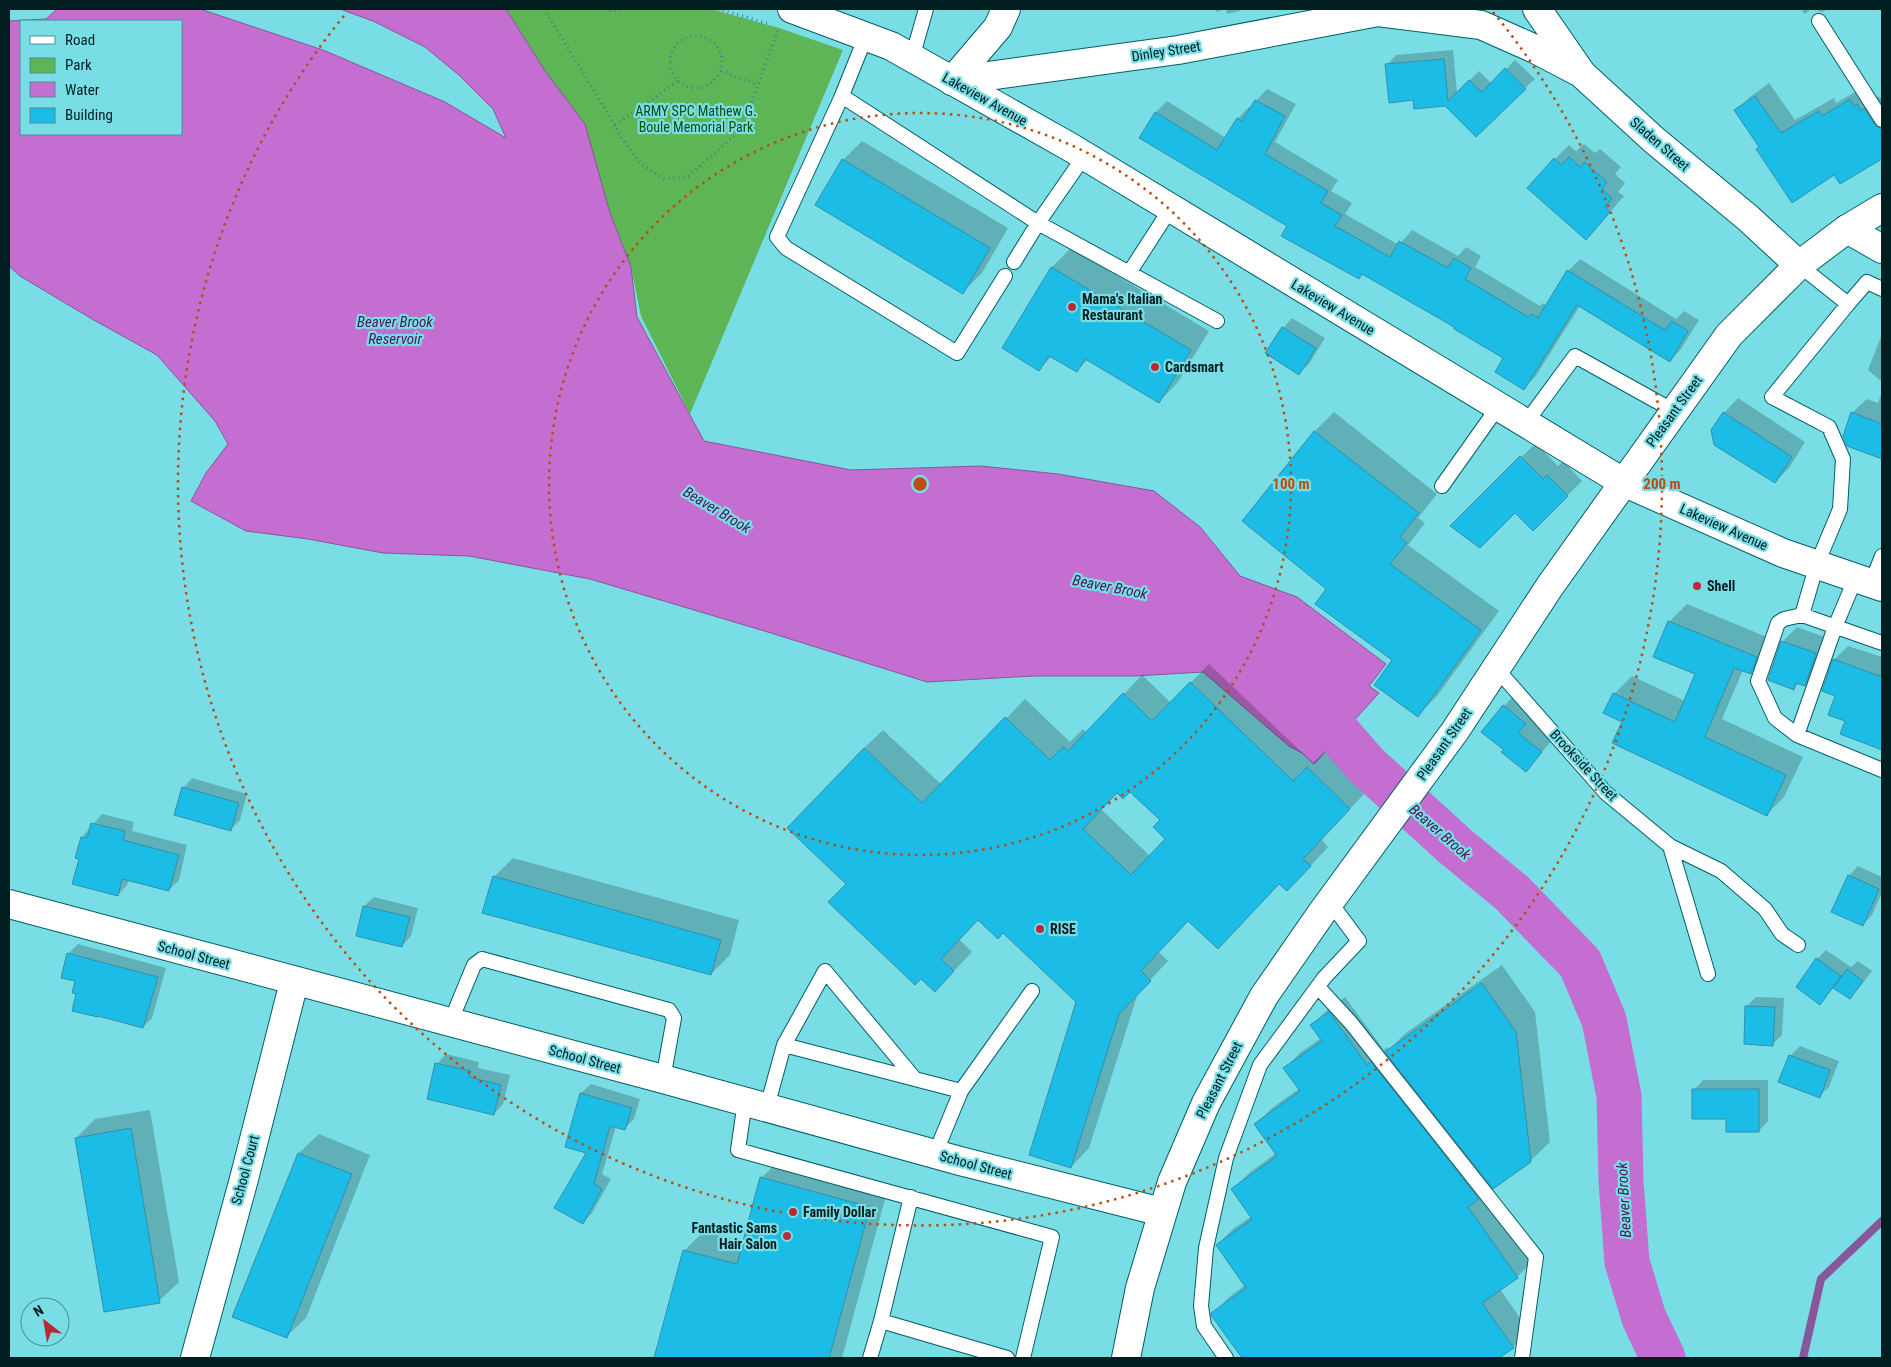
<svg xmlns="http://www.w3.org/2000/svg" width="1891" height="1367" viewBox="0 0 1891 1367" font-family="'Roboto Condensed',sans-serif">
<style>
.green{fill:#5db555}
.water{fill:#c36ed0;stroke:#88569b;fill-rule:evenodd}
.shadow{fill:#0003;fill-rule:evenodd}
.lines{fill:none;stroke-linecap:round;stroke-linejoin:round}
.stream{stroke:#88569b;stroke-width:8}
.river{stroke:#c36ed0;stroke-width:45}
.building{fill:#1bbce6;stroke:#338fac;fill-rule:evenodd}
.lane-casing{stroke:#005f65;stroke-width:16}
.street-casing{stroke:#005f65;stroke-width:30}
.secondary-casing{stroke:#005f65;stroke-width:30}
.path{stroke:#41848a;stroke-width:3;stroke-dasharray:1 4;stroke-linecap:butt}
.lane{stroke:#fff;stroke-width:14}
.street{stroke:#fff;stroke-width:28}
.secondary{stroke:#fff;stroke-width:28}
.ring{fill:none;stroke:#ba4d10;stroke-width:2.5;stroke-dasharray:2.5 5}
.poi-dot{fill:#ba2a36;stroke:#79dde5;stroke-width:2}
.labels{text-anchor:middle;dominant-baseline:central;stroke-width:4.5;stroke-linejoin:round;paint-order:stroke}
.street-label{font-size:14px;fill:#001d1f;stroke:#79dde5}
.park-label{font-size:14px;fill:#0e4f09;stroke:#79dde5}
.poi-label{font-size:14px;font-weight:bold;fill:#001d1f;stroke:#79dde5;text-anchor:start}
.water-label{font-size:15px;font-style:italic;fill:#4d1655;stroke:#79dde5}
.centre{fill:#ba4d10;stroke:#79dde5;stroke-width:2.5}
.ring-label{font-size:15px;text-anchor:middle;font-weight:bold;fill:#ba4d10;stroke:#79dde5;stroke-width:4.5;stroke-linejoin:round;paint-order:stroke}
</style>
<rect width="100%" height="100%" fill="#79dde5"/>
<path class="green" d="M506 9H711L779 28 843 50 690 414 641 316 631 267 610 213 545 71Z"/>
<path class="water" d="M57 9H200L323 50 445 102 506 138 493 109 460 76 425 47 373 21 340 9H506L545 71 585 124 610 213 631 267 637 317 704 441 851 470 981 466 1058 474 1154 491 1200 527 1240 576 1297 597 1386 664 1369 686 1379 693 1314 764 1302 753 1289 746 1203 672 1135 676H1033L927 682 771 633 590 579 469 556 383 553 308 539 246 531 191 501 206 473 228 444 215 421 157 355 92 319 20 276 9 266V21L46 19ZM21 21H181V134H21Z"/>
<path class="shadow" d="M1215 9H1247L1227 14 1226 9 1216 12Z
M1801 9H1811L1805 14Z
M1816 9H1827L1823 12 1818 11Z
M1453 50 1457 93 1479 71 1492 84 1515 60 1535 79 1525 88 1445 105 1415 99 1387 65 1396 55Z
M1769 83 1795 120 1834 98 1836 103 1864 87 1875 98 1878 96 1880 98 1882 97V158L1840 182 1835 174 1760 147 1736 110 1750 97Z
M1267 89 1296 104 1275 142 1338 180 1331 191 1352 203 1345 214 1399 245 1412 230 1458 256 1466 247 1481 256 1475 267 1540 306 1543 303 1547 306 1568 271 1580 259 1676 319 1684 311 1699 320 1681 349 1670 361 1580 306 1535 377 1524 388 1505 358 1456 327 1363 273 1359 277 1288 226 1141 137 1156 112 1167 101 1226 138 1238 118 1249 107 1251 108 1256 101Z
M862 141 1008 228 982 273 963 292 843 160Z
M1584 144 1595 153 1600 149 1621 167 1615 174 1625 183 1618 192 1624 196 1600 224 1555 159 1569 145 1576 151Z
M1071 248 1209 331 1178 382 1159 402 1088 359 1077 371 1052 356 1039 369 1003 347 1052 267Z
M1292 318 1325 338 1309 364 1299 373 1283 328Z
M1882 334V382L1868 370Z
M1882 391V458L1848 446 1852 413 1867 399 1878 403Z
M1738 398 1805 442 1789 468 1775 482 1724 413Z
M1334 412 1437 494 1418 518 1425 523 1408 545 1499 611 1437 696 1418 715 1393 660 1328 589 1243 520 1315 431Z
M1536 443 1558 466 1563 461 1582 481 1533 529 1515 511 1451 526Z
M1687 604 1774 640 1768 655 1751 673 1743 670 1722 719 1803 757 1784 797 1766 815 1624 722 1614 694 1632 676 1685 701 1697 673 1669 622Z
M1797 627 1830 639 1819 670 1805 685 1799 683 1794 688 1782 642Z
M1848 646 1882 657V748L1842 734 1846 721 1837 695 1834 660Z
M1209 664 1313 763 1326 750 1368 790 1321 839 1328 847 1306 871 1189 920 1159 952 1168 961 1138 993 1089 1148 1071 1167 1078 1002 1004 932 978 919 959 939 972 952 935 991 848 884 864 748 883 730 942 785 1025 699 1070 742 1083 729 1087 733 1142 675 1171 703ZM1130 790 1162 820 1166 839 1150 856 1101 809 1118 792Z
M1518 691 1555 737 1526 770 1505 749 1504 706Z
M192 778 247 794 240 820 231 829 183 788Z
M102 814 134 822 132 831 187 845 179 880 169 890 129 879 127 885 118 895 80 858 82 837Z
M513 858 739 920 730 955 711 974 494 877Z
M1858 866 1882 877V892L1872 915 1863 925 1849 876Z
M374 897 418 908 411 936 402 946 357 935 364 906Z
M78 944 166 968 152 1018 143 1027 99 1015 77 993 76 980 68 954Z
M1826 950 1851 967 1858 961 1872 971 1859 988 1850 998 1834 987 1820 1003 1817 959Z
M1502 965 1535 1012 1550 1142 1530 1161 1492 1185 1484 1192 1533 1261 1517 1277 1500 1289 1529 1331 1513 1347 1497 1358H1243L1212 1315 1229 1297 1245 1285 1217 1245 1233 1229 1252 1216 1233 1189 1249 1173 1276 1153 1256 1124 1272 1108 1300 1088 1285 1068 1301 1052 1321 1038 1312 1025 1328 1009 1345 997 1384 1050 1387 1047 1389 1049 1406 1033Z
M1756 997 1784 998 1782 1035 1772 1045 1747 1006Z
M1800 1046 1839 1061 1829 1087 1819 1096 1790 1056Z
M446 1054 479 1062 478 1068 510 1075 503 1104 494 1114 437 1064Z
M1703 1080H1768V1121L1759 1131 1727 1118 1694 1090Z
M591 1084 640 1099 634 1119 625 1128 616 1126 602 1174 611 1179 592 1213 582 1223 587 1152 581 1093Z
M150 1110 179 1282 159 1301 76 1138 95 1119Z
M319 1134 370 1155 306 1318 286 1337 234 1316 299 1153Z
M781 1159 888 1188 842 1358H655L685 1250 704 1231 744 1242 761 1178Z"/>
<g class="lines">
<path class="stream" d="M1803 1358 1821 1279 1882 1221"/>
<path class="river" d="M1295 694 1340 735 1366 765 1455 846 1512 893 1580 963 1604 1020 1619 1096 1621 1181 1627 1262 1644 1318 1663 1358"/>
</g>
<path class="building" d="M1444 59 1448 101 1469 80 1482 92 1505 68 1526 89 1476 137 1445 106 1414 109 1413 100 1389 103 1385 64Z
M1755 96 1781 133 1819 111 1822 116 1850 99 1854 106 1857 104 1861 111 1864 108 1875 125 1882 129V159L1840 184 1834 175 1792 203 1756 149 1759 147 1734 110Z
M1255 100 1285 116 1265 154 1328 191 1321 203 1342 215 1335 226 1390 257 1399 241 1448 268 1454 258 1471 268 1465 279 1528 317 1531 314 1538 318 1567 270 1665 330 1672 321 1688 331 1670 362 1577 305 1524 390 1495 372 1503 358 1454 329V327L1362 274 1359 279 1281 236 1287 226 1139 138 1155 112 1217 150 1237 118 1242 121Z
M1569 157 1580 167 1584 162 1607 182 1602 189 1612 198 1605 207 1610 212 1586 240 1527 188 1554 158 1561 165Z
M842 159 990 248 963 294 815 205Z
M1051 267 1191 350 1159 403 1085 359 1077 372 1049 356 1039 371 1002 348Z
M1282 327 1316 348 1299 375 1265 353Z
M1723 412 1792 457 1775 483 1714 445 1711 430Z
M1851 412 1882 424V459L1847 446 1843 436Z
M1314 431 1419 513 1400 537 1407 543 1390 564 1481 630 1418 717 1374 685 1392 660 1315 604 1326 589 1242 521Z
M1520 456 1543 479 1547 475 1568 496 1533 531 1515 513 1480 548 1450 526Z
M1668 621 1757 657 1751 674 1734 668 1705 737 1786 775 1767 816 1612 743 1622 722 1603 713 1613 693 1675 722 1695 674 1653 657Z
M1781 641 1816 653 1805 686 1796 683 1794 690 1768 680Z
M1833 659 1882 677V750L1840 734 1845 721 1828 715 1835 696 1822 691Z
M1190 682 1293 781 1307 767 1350 809 1303 859 1311 866 1287 891 1279 884 1218 949 1188 921 1141 971 1151 981 1119 1014 1071 1168 1029 1155 1076 1002 1003 933 998 939 978 920 941 959 954 971 935 992 921 979 915 985 828 902 846 884 787 828 864 748 922 803 1005 717 1050 760 1063 747 1068 751 1123 693 1152 721ZM1130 792 1160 820 1153 827 1165 839 1131 875 1083 829 1117 793 1123 799Z
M1503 705 1526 724 1518 733 1542 752 1526 772 1501 752 1504 750 1481 732Z
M182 787 239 803 231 831 174 815Z
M91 823 125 831 123 840 179 855 169 891 122 879 118 896 72 884 79 859 75 858 81 837 87 838Z
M1848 875 1879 889 1863 926 1831 912Z
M493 876 721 940 711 975 482 913Z
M363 906 410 917 402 947 356 936Z
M67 953 158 977 143 1028 98 1016V1017L72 1011 76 994 72 993 75 981 61 978Z
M1816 958 1841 976 1820 1005 1796 987Z
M1847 969 1863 981 1850 999 1833 988Z
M1482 983 1516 1032 1531 1162 1493 1189 1385 1052Z
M1745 1006 1775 1007 1773 1046 1744 1044Z
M1329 1012 1367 1065 1371 1062 1479 1199 1468 1207 1518 1278 1482 1303 1514 1348 1499 1358H1242L1211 1315V1313L1246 1288 1216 1245 1252 1219 1231 1189 1277 1156 1254 1124 1300 1091 1283 1068 1322 1041 1310 1025Z
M1789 1055 1830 1070 1820 1098 1778 1082Z
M435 1063 471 1071 469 1077 501 1085 494 1115 427 1099Z
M1692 1089H1759V1132H1726V1119H1692Z
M580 1093 632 1108 625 1130 610 1126 594 1184 602 1189 583 1224 554 1208 586 1153 565 1147Z
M131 1128 160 1303 104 1312 75 1138Z
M298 1153 352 1174 287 1338 232 1317Z
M760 1177 870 1207 829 1358H654L683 1250 737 1264Z"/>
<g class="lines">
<defs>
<path id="lane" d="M1819 21 1882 120
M912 58 926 9
M841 98 866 36
M1014 262 1038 223 1217 321
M1799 265 1848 304 1867 282 1882 289
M1129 273 1171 208
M1005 276 957 353 786 248 777 237 841 98 848 100 1038 223 1085 155
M1848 304 1772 397 1829 427 1843 459 1840 509 1817 564 1802 615 1882 643
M1525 424 1575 356 1674 411
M1442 486 1498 407
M1856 577 1835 627 1797 735 1882 770
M1871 584 1882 556
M1495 667 1606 793 1670 846 1708 974
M1797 735 1775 718 1758 681 1778 623 1784 619 1802 615
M1670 846 1721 871 1765 909 1782 934 1798 945
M1318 987 1351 1023 1536 1257 1522 1358
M450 1023 474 965 482 959 669 1010 674 1018 663 1079
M784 1045 961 1091
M745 1101 738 1150 1052 1237 1023 1358
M767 1107 784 1045 825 971 915 1079
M935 1154 961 1091 1032 991
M911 1197 881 1321 1007 1358
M870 1358 881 1321
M1226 1358 1204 1326 1201 1306 1206 1248 1226 1158 1260 1065 1324 978 1359 941 1330 902"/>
<path id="street" d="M952 81 998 27 1006 9
M1847 229 1882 249
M9 904 663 1079 960 1161 1162 1212
M195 1358 244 1179 294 982"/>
<path id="secondary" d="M792 9 891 46 1070 147 1623 482 1783 553 1882 587
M1537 9 1582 74 1654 140 1748 218 1799 265
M1378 12 1481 25 1535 49 1577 71
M952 81 1178 50 1378 12 1384 9
M1126 1358 1140 1288 1172 1182 1206 1103 1264 996 1323 911 1455 731 1550 586 1729 335 1799 265 1847 229 1882 208"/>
</defs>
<use href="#lane" class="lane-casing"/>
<use href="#street" class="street-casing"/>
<use href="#secondary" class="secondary-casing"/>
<path class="path" d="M544 9 615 125 620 136 642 165 664 179 689 176 742 129 778 30
M605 9 614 11 623 9
M718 9 770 24
M670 62a26 26 0 1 1 52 0a26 26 0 1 1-52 0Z
M721 71 758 85
M615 125 678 81"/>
<use href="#lane" class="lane"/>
<use href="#street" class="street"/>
<use href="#secondary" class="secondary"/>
</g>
<g class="ring">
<circle cx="920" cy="484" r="371"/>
<path d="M1493 12A742 742 0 1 1 347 12"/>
</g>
<g class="poi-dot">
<circle cx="1072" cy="307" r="5"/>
<circle cx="1155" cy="367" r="5"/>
<circle cx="1697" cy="586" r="5"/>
<circle cx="1040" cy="929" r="5"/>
<circle cx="793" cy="1212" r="5"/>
<circle cx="787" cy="1236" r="5"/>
</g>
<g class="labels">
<g class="street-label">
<text transform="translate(1166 51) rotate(-9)">Dinley Street</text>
<text transform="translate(985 99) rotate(29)">Lakeview Avenue</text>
<text transform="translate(1660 144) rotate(41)">Sladen Street</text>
<text transform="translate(1333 307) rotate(31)">Lakeview Avenue</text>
<text transform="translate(1674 411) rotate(-54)">Pleasant Street</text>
<text transform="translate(1724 527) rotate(24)">Lakeview Avenue</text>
<text transform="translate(1444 744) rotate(-55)">Pleasant Street</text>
<text transform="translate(1584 765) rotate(47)">Brookside Street</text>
<text transform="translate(194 955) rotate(15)">School Street</text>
<text transform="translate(585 1059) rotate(15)">School Street</text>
<text transform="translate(1219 1080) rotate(-63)">Pleasant Street</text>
<text transform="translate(976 1165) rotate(15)">School Street</text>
<text transform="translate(245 1170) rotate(-75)">School Court</text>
</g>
<g class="park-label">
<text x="696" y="111">ARMY SPC Mathew G.<tspan x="696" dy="16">Boule Memorial Park</tspan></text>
</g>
<g class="poi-label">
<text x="1082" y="299">Mama's Italian<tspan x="1082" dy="16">Restaurant</tspan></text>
<text x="1165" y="367">Cardsmart</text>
<text x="1707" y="586">Shell</text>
<text x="1050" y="929">RISE</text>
<text x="803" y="1212">Family Dollar</text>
<text x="777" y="1228" text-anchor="end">Fantastic Sams<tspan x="777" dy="16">Hair Salon</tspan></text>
</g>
<g class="water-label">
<text x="395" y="322">Beaver Brook<tspan x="395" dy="17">Reservoir</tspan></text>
<text transform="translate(717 510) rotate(31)">Beaver Brook</text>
<text transform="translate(1110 587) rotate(11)">Beaver Brook</text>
<text transform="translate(1440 832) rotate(41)">Beaver Brook</text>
<text transform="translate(1624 1200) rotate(-93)">Beaver Brook</text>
</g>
</g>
<circle cx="920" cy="484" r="8" class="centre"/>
<g class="ring-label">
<text x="1291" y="489">100 m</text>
<text x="1662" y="489">200 m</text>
</g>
<rect width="1891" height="1367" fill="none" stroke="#001d1f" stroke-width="20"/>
<rect x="20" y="20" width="162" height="115" fill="#79dde5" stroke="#499096"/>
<rect x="30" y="36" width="25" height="8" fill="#ffffff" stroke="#499096"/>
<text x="65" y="45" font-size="15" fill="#001d1f">Road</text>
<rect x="30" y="58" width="25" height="15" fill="#5db555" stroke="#499096"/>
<text x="65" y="70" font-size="15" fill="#001d1f">Park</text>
<rect x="30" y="82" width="25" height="15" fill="#c36ed0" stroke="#499096"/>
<text x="65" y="95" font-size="15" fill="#001d1f">Water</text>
<rect x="30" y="108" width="25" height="15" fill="#1bbce6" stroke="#499096"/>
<text x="65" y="120" font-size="15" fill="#001d1f">Building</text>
<g transform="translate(45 1322) rotate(329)"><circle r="24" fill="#79dde5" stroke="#499096"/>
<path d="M0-4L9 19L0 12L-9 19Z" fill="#ba2a36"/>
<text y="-8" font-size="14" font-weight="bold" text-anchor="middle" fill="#001d1f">N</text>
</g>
</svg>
